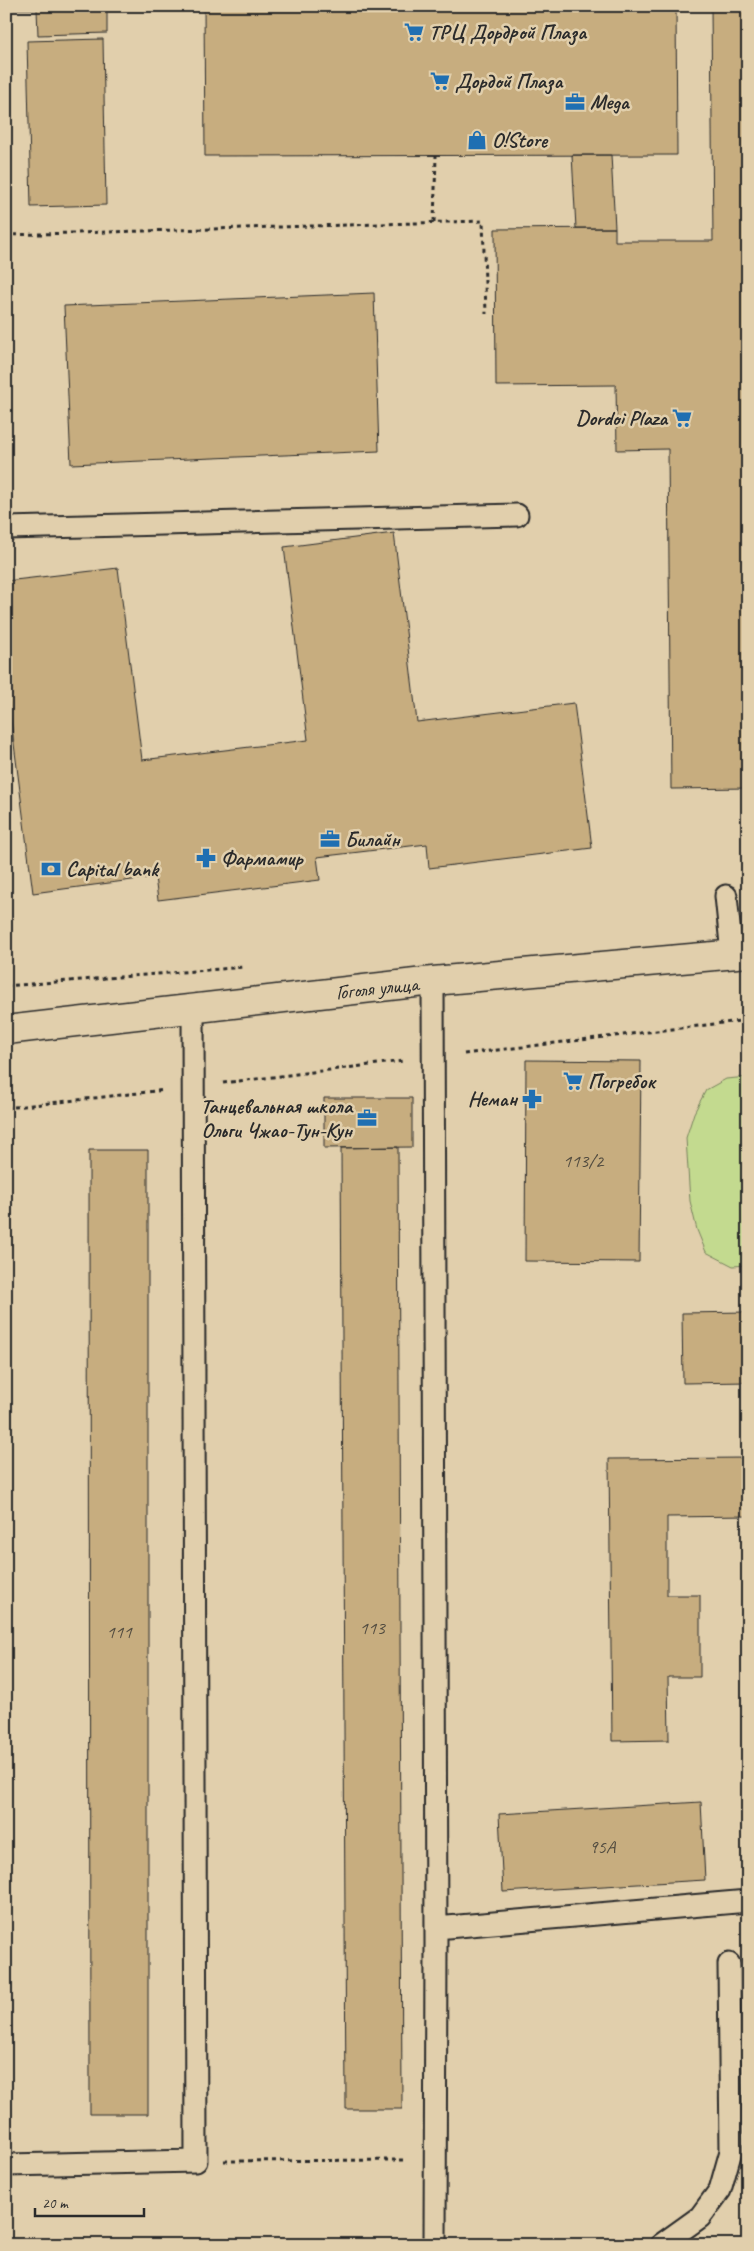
<svg xmlns="http://www.w3.org/2000/svg" width="754" height="2251" viewBox="0 0 754 2251" font-family="Caveat,sans-serif">
<style>
.green{fill:#c3da8f;stroke:#77825d}
.building{fill:#c7ad7f;stroke:#2b2b2b}
.lines{fill:none;stroke-linecap:round;stroke-linejoin:round}
.service-casing{stroke:#2b2b2b;stroke-width:25}
.minor-casing{stroke:#2b2b2b;stroke-width:31}
.path{stroke:#2b2b2b;stroke-width:3;stroke-dasharray:4 4;stroke-linecap:butt}
.service{stroke:#e1cfac;stroke-width:21}
.minor{stroke:#e1cfac;stroke-width:28}
.labels{text-anchor:middle;dominant-baseline:central;stroke-width:5;stroke-linejoin:round;paint-order:stroke}
.number-label{font-size:19px;fill:#524c40}
.poi-label{font-size:21px;font-weight:bold;fill:#2b2b2b;stroke:#e1cfac;text-anchor:start}
.street-label{font-size:21px;fill:#2b2b2b;stroke:#e1cfac}
</style>
<rect width="100%" height="100%" fill="#e1cfac"/>
<filter id="ink" filterUnits="userSpaceOnUse"><feTurbulence type="fractalNoise" baseFrequency=".02" numOctaves="2"/><feDisplacementMap in="SourceGraphic" scale="10" xChannelSelector="R" yChannelSelector="G"/><feConvolveMatrix kernelMatrix="1 2 1 2 8 2 1 2 1" color-interpolation-filters="sRGB"/></filter>
<g filter="url(#ink)">
<path class="green" d="M748 1077V1265L733 1266 706 1252 697 1230 690 1201 686 1138 694 1113 706 1090 726 1079Z"/>
<path class="building" d="M12 6H136V8H107V33L38 35 37 9H12Z
M204 6H676L677 155 205 156Z
M711 6H748V788L671 789 668 449 617 450 616 385 496 386 495 229 615 228V241H713Z
M103 39 106 205 31 207 27 41Z
M572 155H611L615 228H576Z
M374 293 379 451 71 464 64 306Z
M394 533 417 722 574 703 592 848 429 868 427 844 317 857 320 880 158 900 155 877 33 893 6 681V581L118 568 142 760 308 740 284 547Z
M526 1060 641 1061 639 1262 525 1261Z
M324 1098H412V1147L324 1148Z
M398 1147 402 2109H346L341 1148Z
M89 1150H148V2114H90Z
M748 1312V1382L683 1383 682 1313Z
M748 1458V1516L667 1517V1595H700V1677H668L669 1740 612 1741 609 1459Z
M701 1802 705 1880 503 1892 499 1814Z"/>
<g class="lines">
<defs>
<path id="service" d="M6 528 517 515
M726 896 732 954
M433 981 436 1943 435 2245
M436 1928 748 1901
M6 2165 196 2161 193 1008
M661 2245 700 2217 720 2190 731 2151 729 1964"/>
<path id="minor" d="M6 1030 433 981 748 953"/>
</defs>
<use href="#service" class="service-casing"/>
<use href="#minor" class="minor-casing"/>
<path class="path" d="M434 222 436 156
M6 235 483 221 486 314
M6 986 245 967
M464 1054 748 1020
M223 1083 403 1061
M6 1108 165 1090
M224 2161 406 2160"/>
<use href="#service" class="service"/>
<use href="#minor" class="minor"/>
</g>
</g>
<defs>
<symbol id="supermarket-bare" viewBox="-9 -9 18 18"><path d="M-6-5.5h2.5l.6 2H6L4.5 2H-2.5L-4.4-4H-6ZM-1.5 3.2a1.3 1.3 0 1 0 .1 0ZM3 3.2a1.3 1.3 0 1 0 .1 0Z" fill="#1f6fb2" stroke="#e1cfac" stroke-width="2.5" paint-order="stroke"/></symbol>
<symbol id="office-bare" viewBox="-9 -9 18 18"><path d="M-6-3h4V-5.5h4V-3h4V5H-6ZM-1-4.5V-3h2v-1.5ZM-6 0V1H6V0Z" fill="#1f6fb2" stroke="#e1cfac" stroke-width="2.5" paint-order="stroke"/></symbol>
<symbol id="shop-bare" viewBox="-9 -9 18 18"><path d="M-5-2.5h2.3a2.7 3.5 0 0 1 5.4 0H5L5.5 6h-11ZM-1.5-2.5h3a1.5 2.3 0 0 0-3 0Z" fill="#1f6fb2" stroke="#e1cfac" stroke-width="2.5" paint-order="stroke"/></symbol>
<symbol id="pharmacy-bare" viewBox="-9 -9 18 18"><path d="M-2-6h4v4h4v4h-4v4h-4v-4h-4v-4h4Z" fill="#1f6fb2" stroke="#e1cfac" stroke-width="2.5" paint-order="stroke"/></symbol>
<symbol id="bank-bare" viewBox="-9 -9 18 18"><path d="M-6-4H6V4H-6ZM0-2.3a2.3 2.3 0 1 0 0 4.6a2.3 2.3 0 1 0 0-4.6Z" fill="#1f6fb2" stroke="#e1cfac" stroke-width="2.5" paint-order="stroke"/></symbol>
</defs>
<g fill-rule="evenodd">
<use href="#supermarket-bare" x="400" y="18" width="28" height="28"/>
<use href="#supermarket-bare" x="426" y="67" width="28" height="28"/>
<use href="#office-bare" x="561" y="88" width="28" height="28"/>
<use href="#shop-bare" x="463" y="126" width="28" height="28"/>
<use href="#supermarket-bare" x="668" y="404" width="28" height="28"/>
<use href="#office-bare" x="316" y="825" width="28" height="28"/>
<use href="#pharmacy-bare" x="192" y="844" width="28" height="28"/>
<use href="#bank-bare" x="37" y="855" width="28" height="28"/>
<use href="#supermarket-bare" x="559" y="1067" width="28" height="28"/>
<use href="#pharmacy-bare" x="518" y="1085" width="28" height="28"/>
<use href="#office-bare" x="353" y="1104" width="28" height="28"/>
</g>
<g class="labels">
<g class="number-label">
<text x="583" y="1161">113/2</text>
<text x="372" y="1628">113</text>
<text x="119" y="1632">111</text>
<text x="602" y="1847">95А</text>
</g>
<g class="poi-label">
<text x="429" y="32">ТРЦ Дордрой Плаза</text>
<text x="455" y="81">Дордой Плаза</text>
<text x="590" y="102">Mega</text>
<text x="492" y="140">O!Store</text>
<text x="667" y="418" text-anchor="end">Dordoi Plaza</text>
<text x="345" y="839">Билайн</text>
<text x="221" y="858">Фармамир</text>
<text x="66" y="869">Capital bank</text>
<text x="588" y="1081">Погребок</text>
<text x="517" y="1099" text-anchor="end">Неман</text>
<text x="352" y="1106" text-anchor="end">Танцевальная школа<tspan x="352" dy="24">Ольги Чжао-Тун-Кун</tspan></text>
</g>
<g class="street-label">
<text transform="translate(377 988) rotate(-6)">Гоголя улица</text>
</g>
</g>
<rect width="754" height="2251" fill="none" stroke="#e1cfac" stroke-width="25"/>
<rect x="12" y="12" width="729" height="2226" fill="none" stroke="#2b2b2b" stroke-width="2" filter="url(#ink)"/>
<path d="M35 2208v8h109v-8" fill="none" stroke="#2b2b2b" stroke-width="2.5"/>
<text x="42" y="2208" font-size="15" fill="#2b2b2b" stroke="#e1cfac" stroke-width="4" paint-order="stroke">20 m</text>
</svg>
